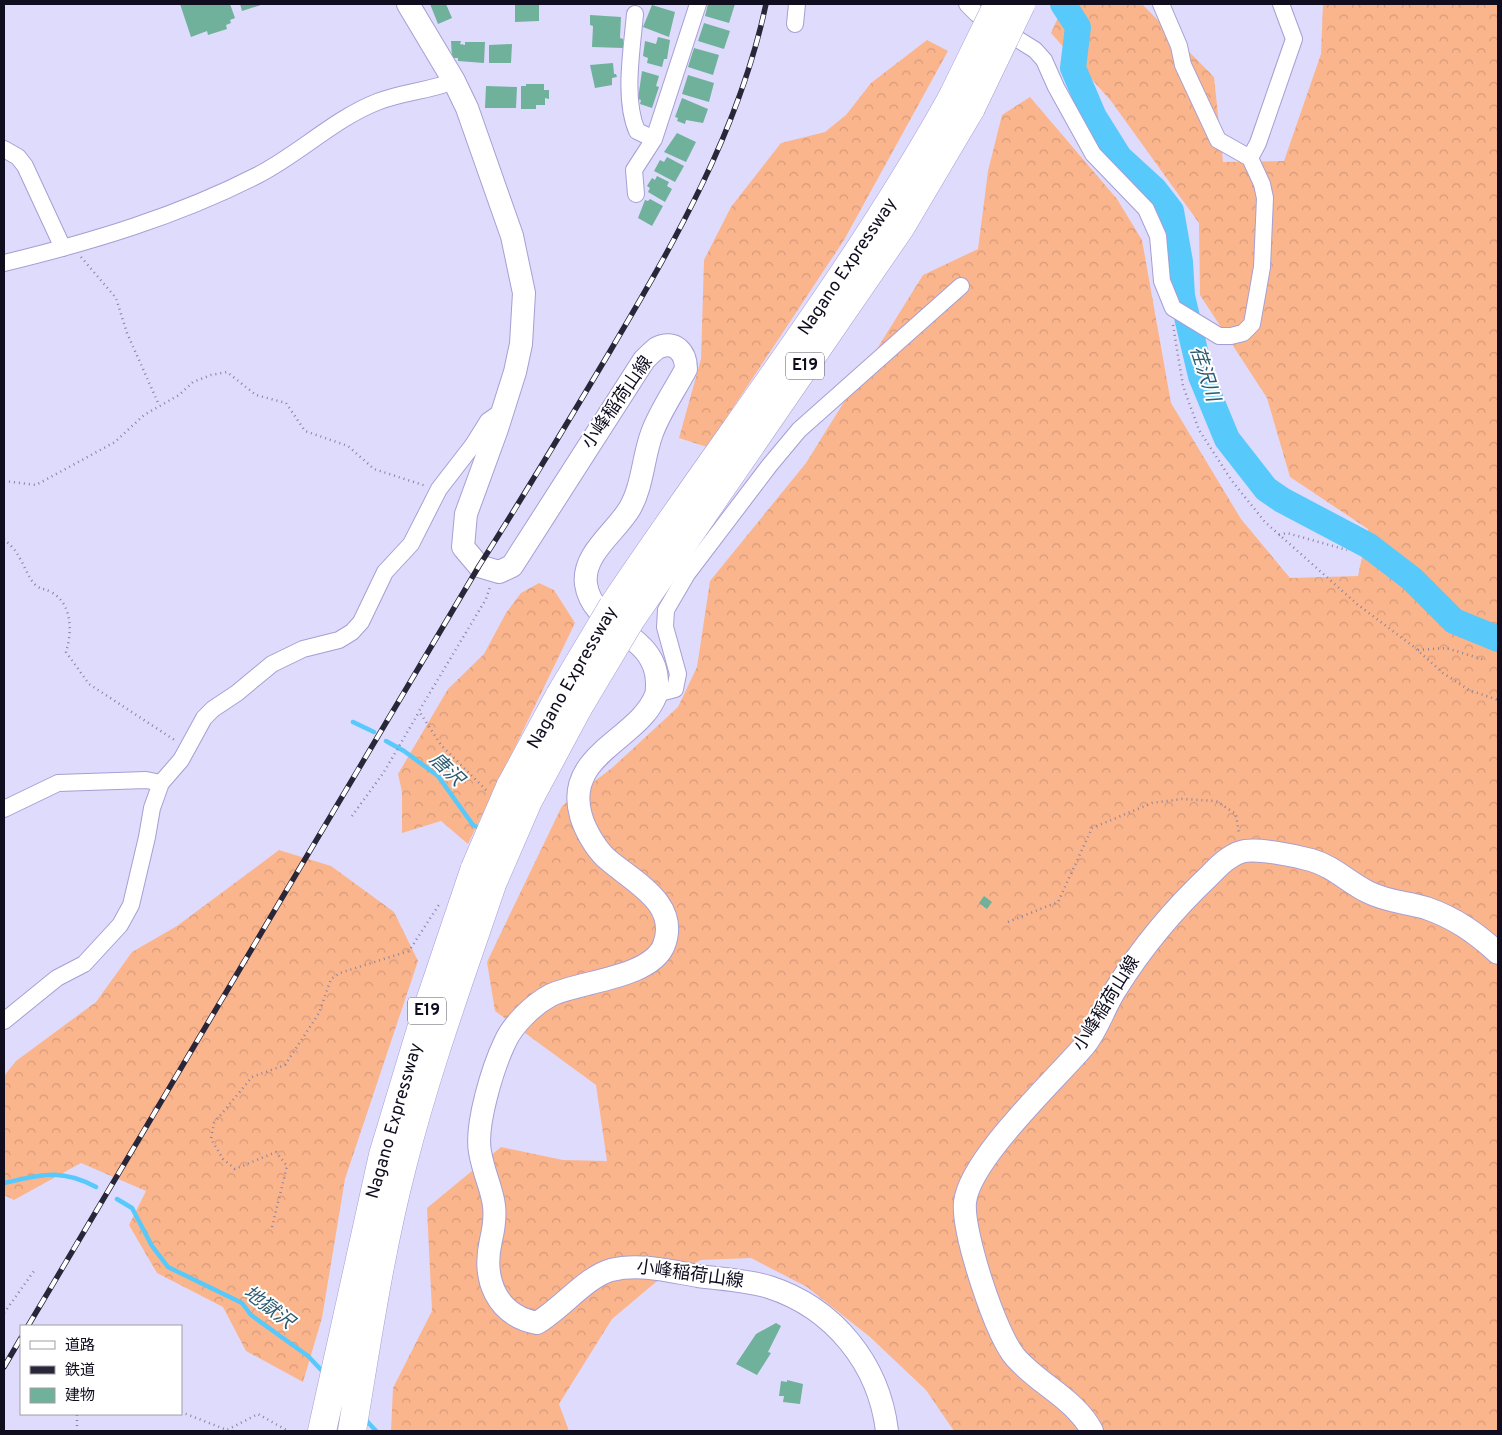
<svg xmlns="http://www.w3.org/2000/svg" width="1502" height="1435" viewBox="0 0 1502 1435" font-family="Overpass,'Noto Sans JP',sans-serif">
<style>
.forest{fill:url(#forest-crowns)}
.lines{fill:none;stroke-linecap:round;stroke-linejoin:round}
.stream{stroke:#57c9fb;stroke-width:4.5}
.river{stroke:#57c9fb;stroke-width:26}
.building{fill:#6fb19b}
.street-casing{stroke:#a59fd3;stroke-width:18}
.secondary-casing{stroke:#a59fd3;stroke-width:24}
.highway-casing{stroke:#a59fd3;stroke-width:29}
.path{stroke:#87849f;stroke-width:2.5;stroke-dasharray:1 4;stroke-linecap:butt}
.street{stroke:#fff;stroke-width:16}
.secondary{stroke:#fff;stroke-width:22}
.highway{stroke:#fff;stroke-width:28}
.rail-casing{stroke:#29263a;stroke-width:5.5}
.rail{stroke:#fff;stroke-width:4;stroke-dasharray:11;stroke-linecap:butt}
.highway-bridge-casing{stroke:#a59fd3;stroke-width:29;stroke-linecap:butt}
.highway-bridge{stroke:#fff;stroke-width:28}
.labels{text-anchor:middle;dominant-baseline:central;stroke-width:4;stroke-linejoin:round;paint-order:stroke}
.shield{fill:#fff;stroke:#585662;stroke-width:1}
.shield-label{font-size:16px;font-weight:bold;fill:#100d1f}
.street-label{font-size:18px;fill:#100d1f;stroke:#fff}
.water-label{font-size:19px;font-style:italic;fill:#2c5b71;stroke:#fff}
</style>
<defs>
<pattern id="forest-crowns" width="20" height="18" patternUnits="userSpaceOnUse" patternTransform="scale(1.25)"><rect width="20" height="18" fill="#fbb58d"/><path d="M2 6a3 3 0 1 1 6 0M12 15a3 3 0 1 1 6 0" fill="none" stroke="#d69a79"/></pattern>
</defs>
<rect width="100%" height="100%" fill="#dfdbfd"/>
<path class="forest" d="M1064 4H1142L1214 77 1223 162 1284 161 1321 54 1323 4H1498V1431H954L926 1390 870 1337 807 1287 751 1258 701 1260 656 1282 612 1319 559 1404 569 1431H391L393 1388 432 1311 427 1208 501 1147 563 1160 607 1161 596 1085 495 1011 487 962 562 806 612 768 678 707 697 667 710 581 806 463 923 275 978 249 988 171 1002 115 1030 97 1117 199 1142 240 1171 403 1241 519 1290 578 1358 576 1368 529 1290 477 1267 398 1200 295 1199 223 1111 101 1051 33Z
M927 40 948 51 844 240 707 447 679 438 701 359 704 260 731 207 781 143 825 132 846 115 871 83Z
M539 583 554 590 575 623 468 844 441 821 402 833V792L398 774 448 689 484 654 506 613 521 593Z
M279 850 331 866 394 912 418 961 345 1179 322 1318 303 1382 246 1351 223 1307 157 1273 129 1225 146 1191 81 1163 14 1200 4 1195V1076L16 1061 96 1002 132 952 177 926Z"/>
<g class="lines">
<path class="stream" d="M353 722 374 732
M386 741 404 751 438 776 473 825 479 828
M4 1183C41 1175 60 1168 96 1187
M117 1199 132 1208 152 1246 168 1267 242 1303 251 1315 308 1356 325 1374
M363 1417 376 1431"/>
<path class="river" d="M1063 4 1078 27 1073 68 1094 117 1119 157 1154 189 1171 211 1180 262 1182 296 1201 376 1227 439 1266 489 1282 500 1369 546 1412 579 1454 621 1498 639"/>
</g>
<path class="building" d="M180 4H230L235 18 230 20 231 23 226 25 227 29 208 35 207 31 191 37Z
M240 4H264L242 11Z
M430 4H446L452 18 438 24Z
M515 4H539V21L515 22Z
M708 4H735L729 23 705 16Z
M652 5 675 12 669 37 643 27Z
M590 15 621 17 620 38 623 39V48L592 47 593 26 590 25Z
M704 23 730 31 724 49 698 41Z
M658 37 670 40 667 59H664L662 67 647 63 648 58 643 56 645 41 656 44Z
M451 41H461L460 44 465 45V42H485L484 63 458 61V58H452Z
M512 44 511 63H489V45Z
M694 48 719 55 713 75 688 67Z
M613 63 614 74H616L617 77 612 78V85L595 88 590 65Z
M642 71 659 76 656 86 659 87 652 108 640 104 641 100 638 99Z
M688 75 714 83 709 102 682 94Z
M526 84H544V90H549V99L545 98V105H536V109H521V86H526Z
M486 86 517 87 516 108H485Z
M682 98 708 109 703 123 686 120 685 124 677 121 678 118 675 117Z
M677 133 696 142 686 162 664 152Z
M667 157 684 166 675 182 654 171 660 160 664 162Z
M657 176 669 182 667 186 672 189 665 202 648 192 650 188 647 186 652 178 655 180Z
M650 199 663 206 652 226 638 218 645 200 648 201Z
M984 896 992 902 987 909 979 903Z
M776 1323 781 1326 768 1352 771 1353 757 1375 736 1364 756 1334Z
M787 1380 803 1384 800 1404 783 1402 784 1396H779L781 1381 787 1382Z"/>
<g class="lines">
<defs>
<path id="street" d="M967 4 977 14 1035 50 1044 60 1056 87 1093 154 1146 209 1158 236 1162 281 1173 308 1219 336H1231L1243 333 1252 324 1262 267 1265 198 1262 184 1250 158 1218 140 1183 65 1179 46 1161 4
M635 14C632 49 623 99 637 131L654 139 634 170 636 194
M795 24 797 4
M654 139 698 4
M4 149 18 157 25 166 63 248
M1250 158 1258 143 1294 39 1281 4
M4 263C91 242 178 216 258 175 299 154 334 119 377 102 402 92 429 91 454 81
M656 694 675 689 678 674 665 627 666 610 687 574 769 466 799 430 961 286
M4 809 58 783 146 780 161 783
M4 1021 57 978 84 964 120 925 131 905 147 837 152 808 161 783 181 760 204 718 213 709 237 693 272 664 303 649 339 640 352 632 361 622 385 572 411 544 439 489 473 445 488 421 501 412"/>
<path id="secondary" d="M408 4 454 81 467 108 512 236 524 293 521 344 515 372 497 429 466 514 463 547 479 566 499 572 512 566 644 360C648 356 653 351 657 348 675 339 686 353 686 369 675 390 660 411 652 433 643 457 643 485 630 508 616 532 582 554 586 584 592 629 657 633 657 683 657 685 657 693 656 695 639 740 563 754 581 816 585 830 595 847 605 857 631 881 680 902 664 945 651 978 581 981 551 995 534 1004 513 1024 505 1042 493 1067 475 1125 480 1152 487 1190 501 1198 491 1240 482 1279 496 1315 537 1323 561 1309 586 1277 611 1270 640 1263 669 1271 698 1276 720 1279 747 1280 769 1287 834 1308 879 1364 887 1431
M1092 1431C1075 1399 1040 1385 1016 1358 996 1336 962 1232 965 1202 970 1159 1054 1081 1084 1046 1098 1030 1104 1007 1116 989 1142 947 1173 910 1209 876 1218 867 1228 856 1241 852 1255 847 1296 856 1311 860 1333 866 1348 882 1368 892 1388 902 1405 902 1426 908 1455 918 1476 933 1498 953"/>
<path id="highway" d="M613 606C726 437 853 276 952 98
M631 619 900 228 971 108
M510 787 560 695
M528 801 579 706
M322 1431 383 1155 425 1016 475 868
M352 1431C367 1341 380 1251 403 1163 427 1068 461 976 492 884"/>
</defs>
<use href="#street" class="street-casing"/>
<use href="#secondary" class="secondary-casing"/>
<use href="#highway" class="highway-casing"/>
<path class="path" d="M81 257 116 298 127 333 159 405
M1173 325 1183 386 1199 430 1232 481 1265 522 1357 604 1414 647 1443 673 1469 690 1498 700
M4 481 36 485 115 442 144 415 179 395 193 382 211 375 227 372 256 395 286 403 305 431 348 446 374 469 426 486
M1279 535 1287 533 1347 550
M4 539C9 544 16 550 19 557 24 565 27 574 32 581 40 591 42 587 51 592 73 604 72 633 66 652L89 684 176 741
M1418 650 1446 648 1485 660
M486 790 441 745 419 711 486 599 490 587
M352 816 384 772 419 712
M1008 922 1058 902 1092 828 1152 803 1182 799 1216 801 1236 814 1239 834
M272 1227 287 1166 276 1152 235 1169 223 1159 211 1139 214 1123 252 1077 285 1065 319 1013 331 979 340 973 409 951 440 903
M4 1313 34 1271
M181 1412 227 1430 258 1414 288 1431
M77 1431V1414"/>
<use href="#street" class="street"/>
<use href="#secondary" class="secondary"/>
<use href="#highway" class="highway"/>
<defs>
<path id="rail" d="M28 1326 479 566C524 496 566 425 609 353 674 243 739 131 766 4
M4 1367 21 1338"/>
</defs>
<use href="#rail" class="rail-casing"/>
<use href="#rail" class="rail"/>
<defs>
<path id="highway-bridge" d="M952 98 998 4
M971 108 1021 4
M560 695 613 606
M579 706 631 619
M475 868 510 787
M492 884 528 801"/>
</defs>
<use href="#highway-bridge" class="highway-bridge-casing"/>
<use href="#highway-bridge" class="highway-bridge"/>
</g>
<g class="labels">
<g class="shield">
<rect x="786" y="352.5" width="38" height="27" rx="4"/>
<rect x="408" y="997.5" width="38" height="27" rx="4"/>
</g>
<g class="shield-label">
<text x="805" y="366">E19</text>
<text x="427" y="1011">E19</text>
</g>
<g class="street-label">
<text transform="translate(848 267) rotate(-56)">Nagano Expressway</text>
<text transform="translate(618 403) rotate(-55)">小峰稲荷山線</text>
<text transform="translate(573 678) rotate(-60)">Nagano Expressway</text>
<text transform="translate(1107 1004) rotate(-58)">小峰稲荷山線</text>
<text transform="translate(395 1121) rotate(-74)">Nagano Expressway</text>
<text transform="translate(690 1275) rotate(8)">小峰稲荷山線</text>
</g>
<g class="water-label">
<text transform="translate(1204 374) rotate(72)">荏沢川</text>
<text transform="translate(446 770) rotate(44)">唐沢</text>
<text transform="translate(268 1308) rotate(37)">地獄沢</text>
</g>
</g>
<rect width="1502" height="1435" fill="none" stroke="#100d1f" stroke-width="10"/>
<rect x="20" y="1325" width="162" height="90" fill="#ffffff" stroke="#9f9ea5"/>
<rect x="30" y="1341" width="25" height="8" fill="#ffffff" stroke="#9f9ea5"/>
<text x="65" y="1350" font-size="15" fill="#100d1f">道路</text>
<rect x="30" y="1366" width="25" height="8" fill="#29263a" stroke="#9f9ea5"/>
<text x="65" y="1375" font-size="15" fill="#100d1f">鉄道</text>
<rect x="30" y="1388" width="25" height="15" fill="#6fb19b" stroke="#9f9ea5"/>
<text x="65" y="1400" font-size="15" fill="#100d1f">建物</text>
</svg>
